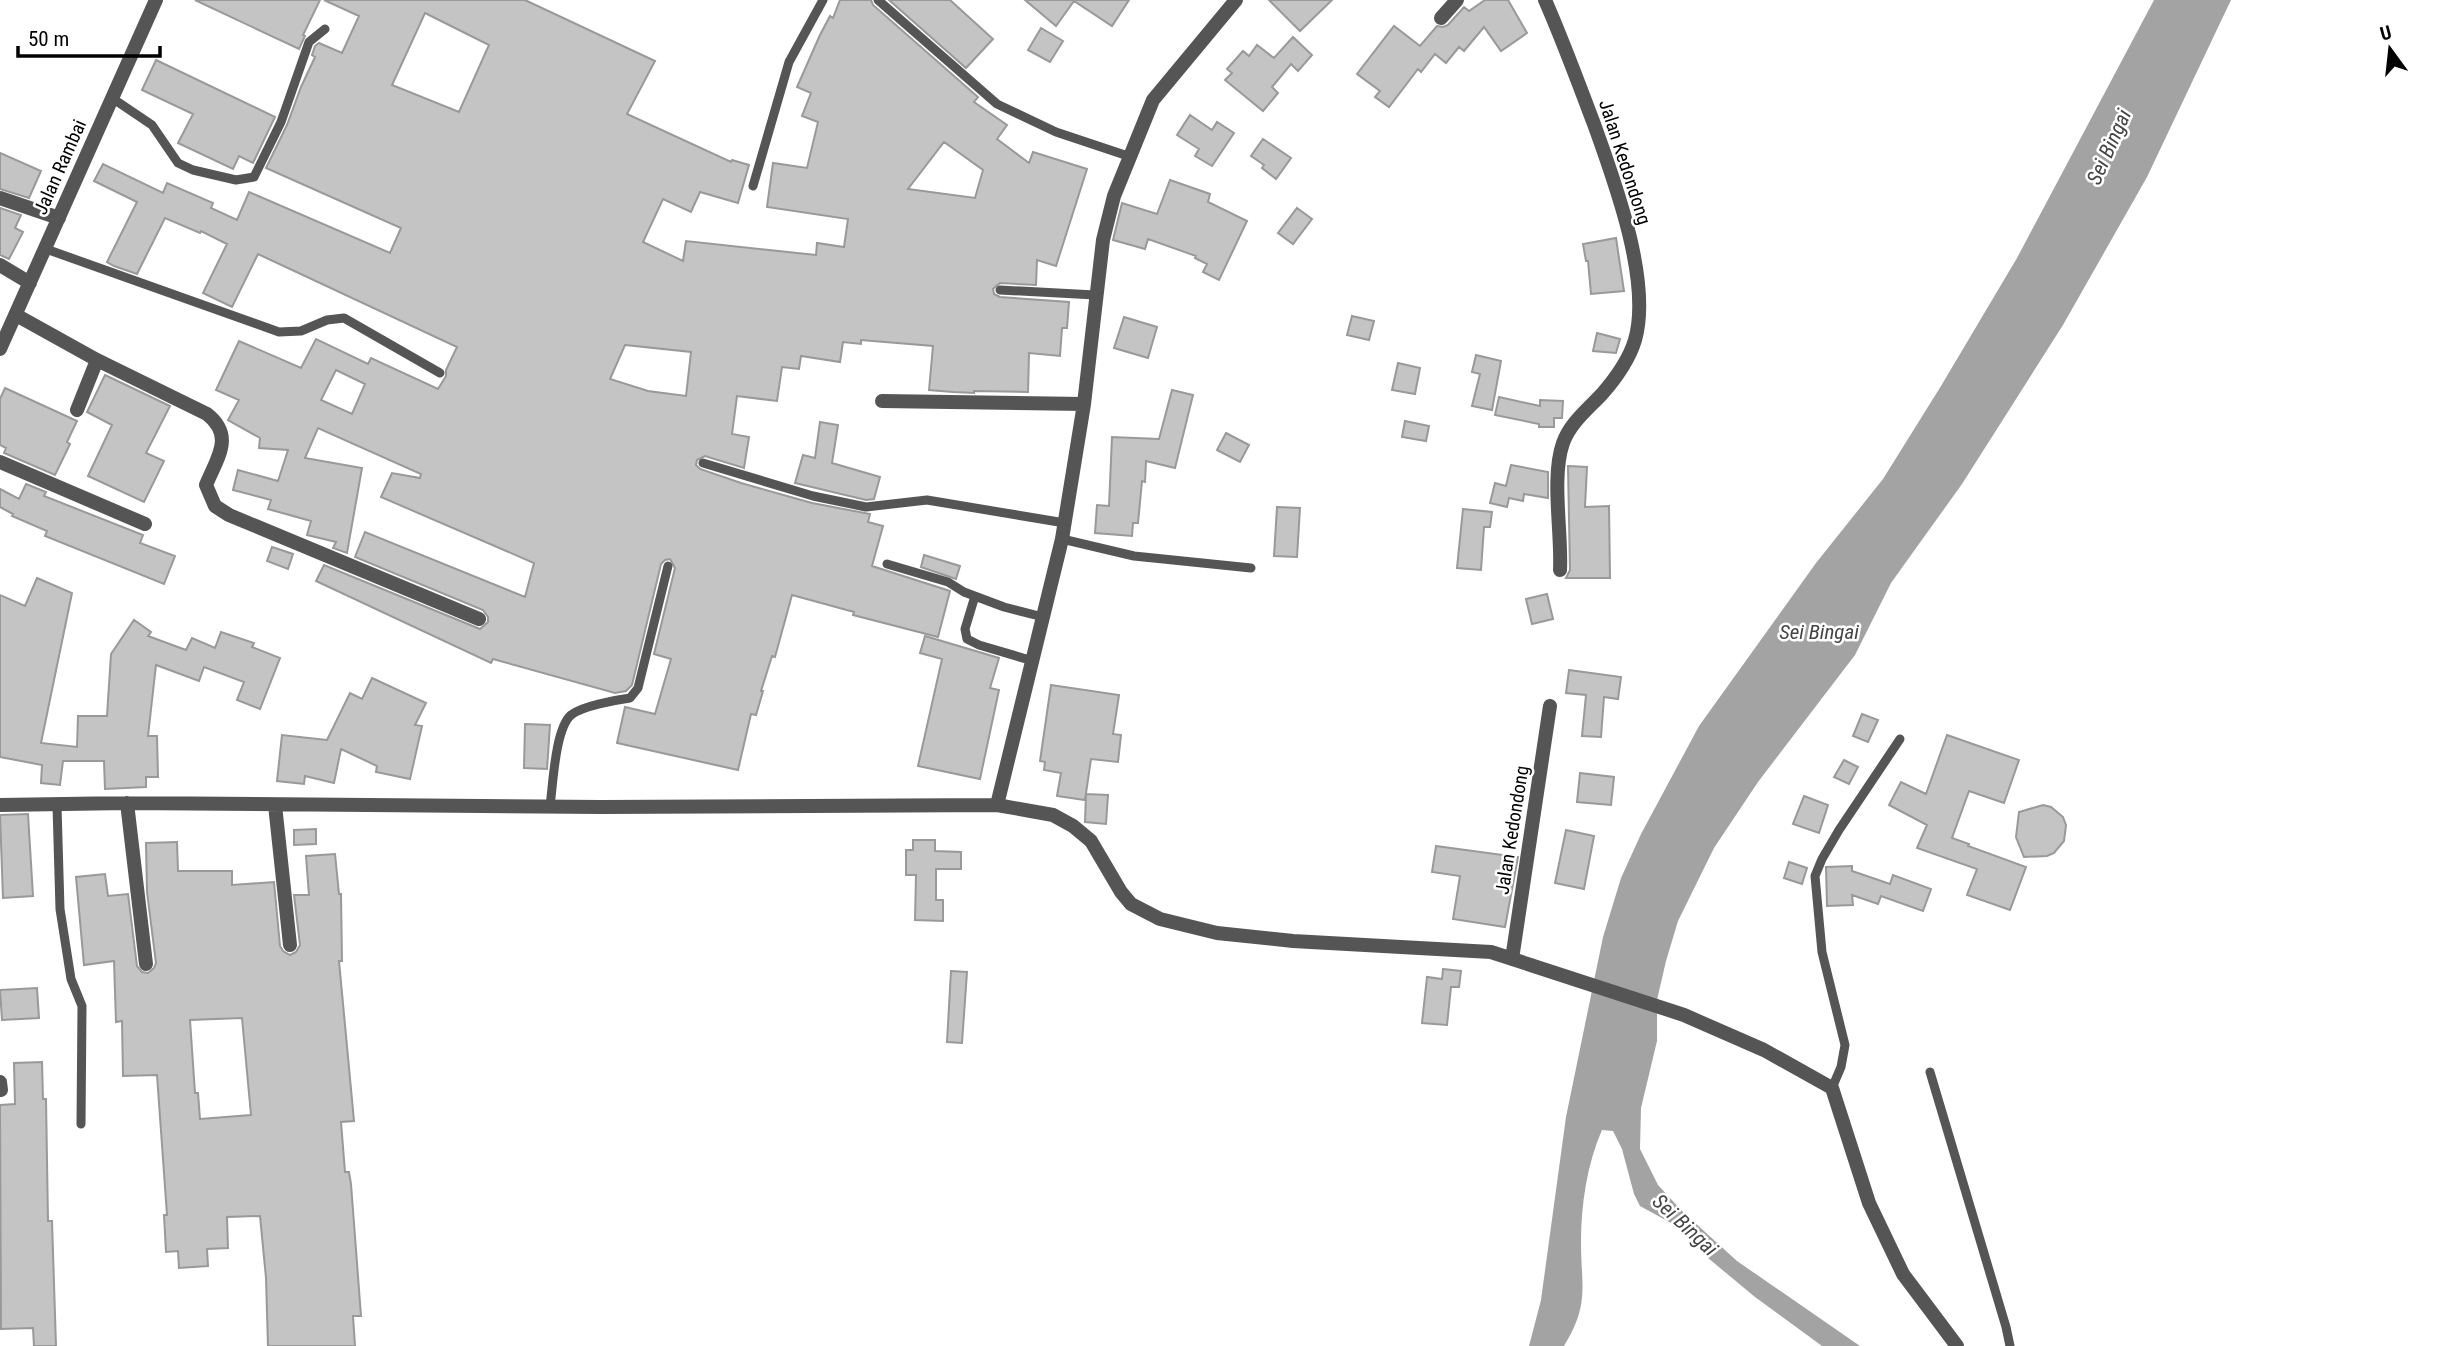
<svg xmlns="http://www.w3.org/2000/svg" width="2439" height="1346" viewBox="0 0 2439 1346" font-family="'Roboto Condensed',sans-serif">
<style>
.water{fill:#a3a3a3}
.building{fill:#c4c4c4;stroke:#999;stroke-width:2;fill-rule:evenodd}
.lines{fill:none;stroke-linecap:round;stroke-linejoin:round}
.lane{stroke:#555;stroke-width:9}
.street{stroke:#555;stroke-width:14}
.labels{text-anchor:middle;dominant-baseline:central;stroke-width:5;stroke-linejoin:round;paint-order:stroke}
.street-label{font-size:19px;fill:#000;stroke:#fff}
.water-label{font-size:21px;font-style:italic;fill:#444;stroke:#fff}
</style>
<rect width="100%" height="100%" fill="#fff"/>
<path class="water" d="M2154 0H2231L2147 177 2063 325 1962 484 1891 583 1855 655 1758 782 1714 848 1678 921 1666 961 1657 1000V1041L1641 1108 1640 1149 1658 1185 1682 1211 1737 1261 1860 1346H1822L1755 1297 1702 1253 1671 1223 1640 1206 1634 1194 1622 1149 1613 1131 1602 1130C1587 1164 1581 1205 1581 1242 1581 1286 1590 1304 1564 1346H1529L1541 1300 1566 1117 1603 937 1621 878 1641 834 1699 726 1816 563 1883 479 1941 386 2017 258Z"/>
<path class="building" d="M195 0H320L303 35 305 36 299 49Z
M324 0H525L655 61 627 114 731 162 732 160 749 165 738 203 700 192 691 212 663 199 643 242 683 261 686 241 816 255 817 243 844 247 848 219 767 207 773 163 807 168 818 122 802 116 811 93 797 87 820 35 830 16 833 18 840 0H871L873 5 978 97 974 102 1007 125 997 139 1029 163 1033 152 1087 169 1056 266 1037 260 1036 285 1000 283 993 289 994 294 1000 297 1069 302 1067 328H1062L1060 356 1029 353 1028 392 974 391V393L953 392 929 390 933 346 861 340V344L843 342 840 362 801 356 799 369 782 367 777 401 737 396 732 434 749 437 744 468 705 456 697 460 696 465 700 469 741 483 812 503 870 514 868 522 883 526 872 566 950 591 938 637 853 615 854 612 792 595 775 657 772 656 761 691H763L756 715 751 714 738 770 617 743 625 707 655 714 671 659 654 654 675 568 670 559 665 560 661 564 632 685 626 691 615 693 493 659 491 663 316 581 324 565 480 629 488 622V617L483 610 355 557 365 532 525 597 534 563 381 497 392 473 420 478 421 474 318 428 305 458 362 468 347 553 333 548 336 542 307 535 311 521 268 509 271 500 233 490 238 470 278 481 288 450 259 448 260 438 228 420 239 400 216 390 239 341 301 368 316 339 368 364 371 358 438 389 446 376V370L457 347 258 254 232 307 203 293 227 244 201 231 200 233 165 218 137 274 114 266 107 262 137 202 94 181 103 164 163 193 167 183 213 203 211 208 237 220 249 192 390 253 401 228 266 168 287 125 301 87 315 57 312 55 315 46 319 43 342 53 359 16ZM425 13 489 45 459 112 392 85ZM944 142 983 170 975 198 908 189ZM625 345 691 352 686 396 648 391 610 379ZM336 370 365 384 352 414 321 400Z
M889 0H950L993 39 966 68Z
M1025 0H1129L1112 26 1074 1 1056 26Z
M1269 0H1332L1300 31Z
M1485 0H1508L1527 33 1501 51 1484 27 1464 51 1459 47 1446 63 1435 54 1421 72 1418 69 1389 107 1375 97 1380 91 1357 74 1394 26 1420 46 1437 26 1443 27 1448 25 1464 7 1469 11Z
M1041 28 1063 41 1050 62 1028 50Z
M1293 37 1312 55 1298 71 1291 64 1272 87 1278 93 1263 111 1225 80 1232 73 1227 69 1243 51 1249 56 1257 45 1274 58Z
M156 60 275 117 253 163 239 156 233 169 178 143 193 114 142 90Z
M1190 115 1212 130 1217 122 1234 133 1212 166 1195 156 1199 149 1177 135Z
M1263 139 1291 158 1276 179 1262 168 1264 165 1251 156Z
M0 153 41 171 29 198 0 189Z
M1170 180 1210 194 1208 202 1247 221 1219 280 1203 272 1207 264 1195 258 1196 256 1148 239 1145 249 1113 240 1122 203 1157 214Z
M0 208 21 215 15 228 23 232 9 259 0 255Z
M1297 208 1312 219 1293 244 1278 233Z
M1616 238 1624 291 1591 294 1588 261H1586L1583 244Z
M1352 316 1374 321 1369 340 1347 335Z
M1124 317 1157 327 1148 358 1114 348Z
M1597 333 1620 339 1616 353 1593 351Z
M1476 355 1501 361 1492 410 1472 406 1480 374 1472 372Z
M1398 363 1420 368 1415 394 1392 390Z
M105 375 170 406 146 453 164 461 144 502 88 476 112 425 87 412Z
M5 388 77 421 67 442 70 444 55 475 4 453 6 448 0 445V399Z
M1172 390 1193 395 1175 468 1146 461 1145 482 1142 481 1138 523H1133L1132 536 1095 533 1097 505 1109 506 1112 437 1159 439Z
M1499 397 1540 406V400L1563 401 1562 418H1554V427H1539V424L1495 415Z
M1405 421 1429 426 1426 441 1402 437Z
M820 422 838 425 832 463 880 477 874 499 866 500 795 483 803 455 815 458Z
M1226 433 1249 445 1240 462 1217 450Z
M1511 465 1548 472V498L1524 494 1523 501 1509 498 1507 507 1490 503 1495 483 1506 486Z
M1568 466 1587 467 1585 507 1609 506 1610 578H1566L1570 570Z
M26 484 46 492 44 496 143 535 140 543 175 556 164 584 45 536 47 531 12 516 13 514 0 507V489L19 499Z
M1277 507 1300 508 1297 557 1274 556Z
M1463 509 1492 512 1490 527H1484L1481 570 1457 568Z
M272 547 293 554 288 569 267 561Z
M924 555 960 566 956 579 921 567Z
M37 578 72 593 41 743 77 747 78 716H107L111 654 134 620 151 632 148 636 186 650 192 638 215 648 221 632 254 643 252 647 280 658 260 709 237 700 244 682 204 667 199 681 156 665 148 736H157L158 777H146V787L105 789 104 761H63L60 785 41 783 42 765 0 757V595L25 606Z
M1547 594 1553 619 1532 624 1526 599Z
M925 636 999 658 990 688 999 690 980 779 918 766 942 659 920 653Z
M1569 670 1621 677 1618 699 1604 697 1601 737 1582 736 1586 695 1566 693Z
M372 678 426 703 415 725 422 726 410 779 376 772 377 766 341 749 334 783 305 776 304 784 277 781 282 735 327 740 350 693 362 699Z
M1051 685 1119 695 1113 734 1121 735 1118 762 1091 759 1085 800 1057 796 1061 773 1044 770 1045 762 1040 761Z
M1862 714 1878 720 1868 742 1853 736Z
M525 724 550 725 547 769 524 768Z
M1947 735 2019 760 2004 803 1969 791 1952 838 1969 844 1968 846 2026 867 2010 910 1967 895 1977 869 1917 848 1927 825 1889 805 1901 782 1926 794Z
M1844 760 1858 767 1849 784 1834 777Z
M1580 773 1614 777 1611 805 1577 802Z
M1086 794 1108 795 1106 824 1085 822Z
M1804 796 1828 805 1819 833 1793 824Z
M2043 805 2051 807 2063 817 2066 825 2064 841 2054 853 2047 856 2024 857 2016 837 2019 812Z
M28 814 33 896 3 898 0 815Z
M316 829V844L294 845V830Z
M1566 830 1594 836 1584 889 1555 883Z
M913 840H935V851L961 852V869H936V900H943V921L915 920 916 875H906V850H913Z
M177 842 178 871H232V885L274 882 280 946 283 951 290 955 296 952 300 945 294 895H309L306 856 335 854 339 894H341L342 961H339L354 1121 341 1122 345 1172H349L351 1184 361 1316H353L355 1346H268L266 1278 260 1216 227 1217 228 1248 207 1249 208 1266 179 1268 178 1251 166 1252 164 1215H167L157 1075 123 1076 122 1021 116 1022 114 961 84 965 76 877 105 874 108 896 128 894 137 966 142 972 148 973 154 968 156 963 147 892 146 843ZM242 1018 251 1115 200 1119 198 1093H195L190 1020Z
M1436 846 1518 857 1505 927 1453 919 1460 876 1432 872Z
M1789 862 1807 868 1802 884 1784 878Z
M1852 866V871L1890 884 1893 875 1931 889 1923 911 1881 896 1878 904 1852 895 1853 905 1827 906 1826 867Z
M1443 969 1461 971 1459 987H1451L1447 1025 1422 1023 1427 977 1442 979Z
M951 971 967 972 962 1043 947 1042Z
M37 988 39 1018 2 1020 0 990Z
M42 1062 43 1099H46L48 1221H52L56 1346H34L33 1328 1 1329 0 1105 15 1104 14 1063Z"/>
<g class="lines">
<path class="lane" d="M878 0 997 104 1056 132 1131 157
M112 98 152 125 178 163 193 170 236 180 254 177 281 122 309 42 325 29
M753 186 789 62 823 0
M46 249 279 332 301 331 327 320 344 318 440 373
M1000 290 1095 295
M703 463 813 496 866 507 927 500 1065 523
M1062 539 1134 556 1251 568
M887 564 948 582 964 592 1004 607 1043 617
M975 596 965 629 967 639 979 645 1033 661
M57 806 60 909 71 979 82 1006 81 1124
M550 806C553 785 555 729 571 715 582 706 616 700 630 698L638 688 668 566
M1930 1072 2006 1327 2010 1346
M1832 1088 1841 1067 1845 1045 1822 952 1815 876 1822 859 1839 830 1900 739"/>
<path class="street" d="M1545 0C1563 41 1578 82 1594 124 1614 180 1652 281 1635 340 1629 360 1616 378 1602 394 1588 409 1570 423 1563 443 1551 477 1562 533 1560 570
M1441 18 1457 0
M0 198 59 218
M0 265 30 283
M16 315 97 360 207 414C235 436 217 458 206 485L215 506 229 515 479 619
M0 349 156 0
M882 401 1084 404
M77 410 97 360
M0 462 145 524
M127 803 146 964
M0 805 127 803 601 807 997 805 1053 815 1073 826 1091 841 1121 892 1131 904 1160 919 1217 933 1293 941 1491 952 1684 1015 1764 1050 1832 1088 1869 1203 1903 1274 1957 1346
M275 805 290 945
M997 805 1062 539 1084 404 1103 240 1114 196 1153 100 1236 0
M1512 959 1550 706
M0 1082 1 1090"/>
</g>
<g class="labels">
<g class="street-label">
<text transform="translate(1625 162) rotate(72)">Jalan Kedondong</text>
<text transform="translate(60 167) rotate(-66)">Jalan Rambai</text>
<text transform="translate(1512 830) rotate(-81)">Jalan Kedondong</text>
</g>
<g class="water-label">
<text transform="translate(2109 147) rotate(-66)">Sei Bingai</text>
<text x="1819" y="632">Sei Bingai</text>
<text transform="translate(1685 1225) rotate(43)">Sei Bingai</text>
</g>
</g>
<g transform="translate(2390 49) rotate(345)" stroke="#ffffff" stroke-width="5" paint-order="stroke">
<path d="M0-5L12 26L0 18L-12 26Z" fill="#000000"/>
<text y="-10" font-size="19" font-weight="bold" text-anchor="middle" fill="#000000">U</text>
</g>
<path d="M18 46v10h142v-10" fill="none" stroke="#000000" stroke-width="3.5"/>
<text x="28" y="46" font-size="21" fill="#000000" stroke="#ffffff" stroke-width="5" paint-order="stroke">50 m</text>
</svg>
